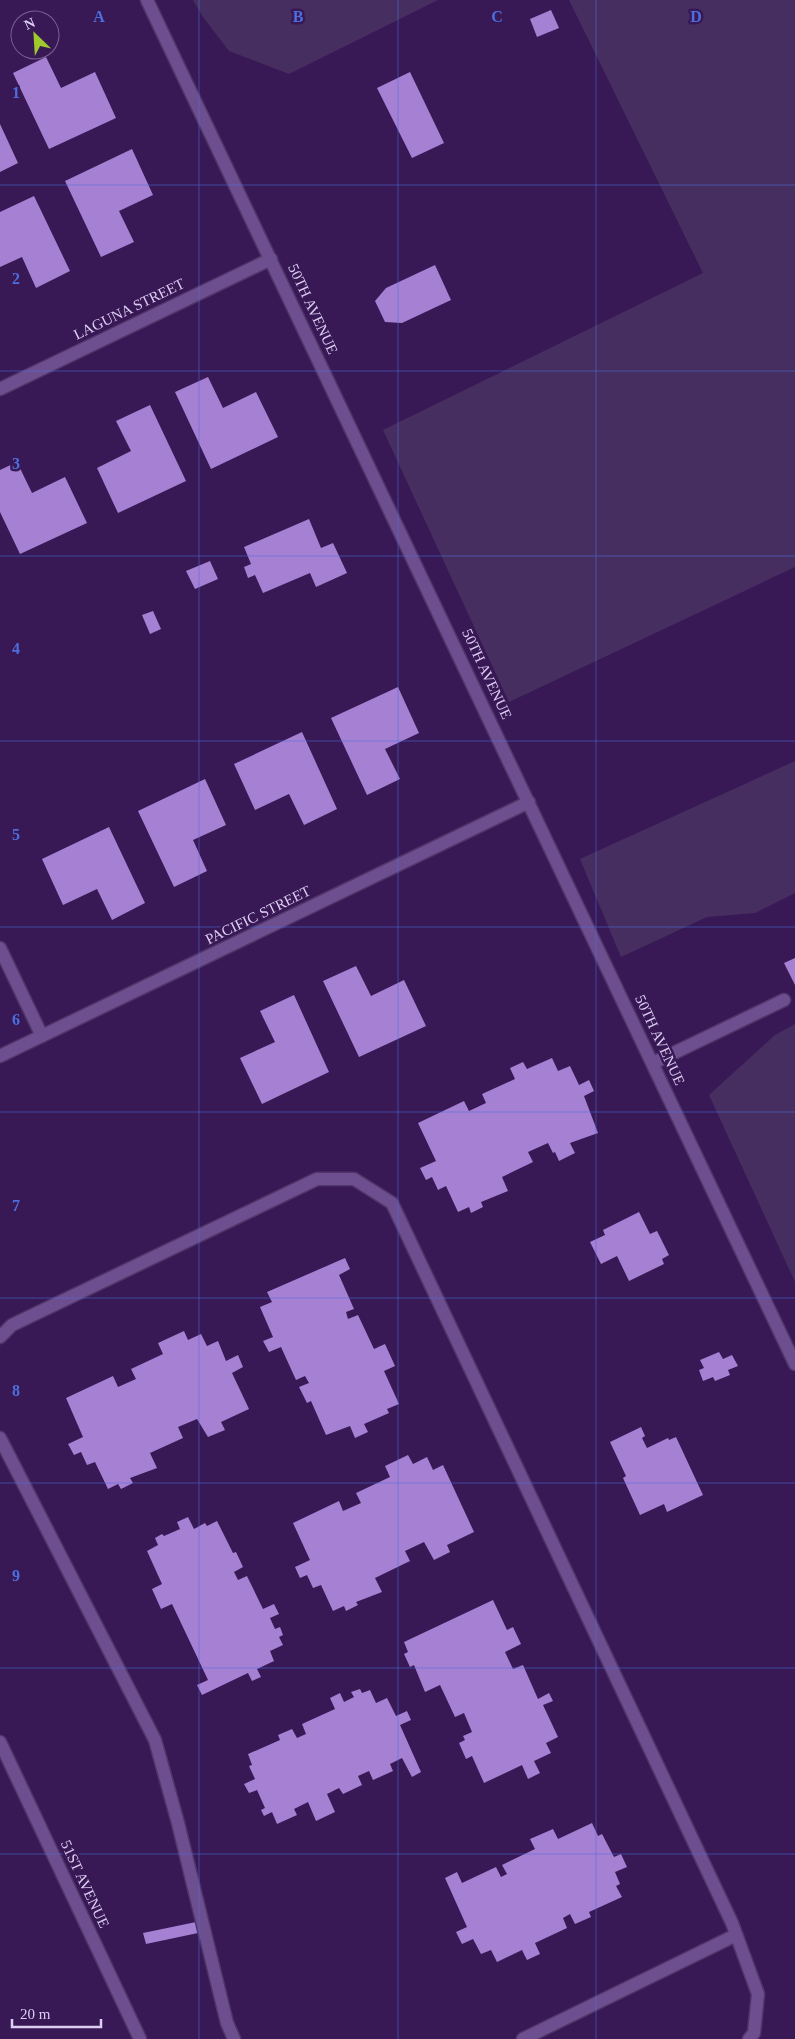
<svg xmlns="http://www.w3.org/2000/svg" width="795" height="2039" viewBox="0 0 795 2039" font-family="Georgia,serif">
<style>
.green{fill:#462f60}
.building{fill:#a681d3}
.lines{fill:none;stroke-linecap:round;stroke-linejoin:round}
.service-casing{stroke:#503569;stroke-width:15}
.minor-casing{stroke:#503569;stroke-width:15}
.service{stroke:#6d4f90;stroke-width:12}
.minor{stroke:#6d4f90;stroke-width:12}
.grid{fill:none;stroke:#4d6ede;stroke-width:1;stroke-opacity:0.55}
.labels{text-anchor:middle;stroke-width:5;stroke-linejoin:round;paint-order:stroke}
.street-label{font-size:15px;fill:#dccdf2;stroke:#381955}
.grid-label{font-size:16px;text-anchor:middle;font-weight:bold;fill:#4d6ede;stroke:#381955;stroke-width:5;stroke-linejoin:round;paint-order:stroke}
</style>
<rect width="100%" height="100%" fill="#381955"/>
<g class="green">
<polygon points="193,0 438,0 289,74 229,51 203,17"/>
<polygon points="569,0 795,0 795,567 509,702 383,430 703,273"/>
<polygon points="795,761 795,893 755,913 707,917 621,957 580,859"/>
<polygon points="795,1024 795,1282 709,1095 775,1035"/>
</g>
<g class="building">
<polygon points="551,10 559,28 537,37 530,19"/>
<polygon points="46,57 61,88 95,72 116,118 49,149 13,73"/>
<polygon points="410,72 444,143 412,158 377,88"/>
<polygon points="0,124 18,163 0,172"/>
<polygon points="132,149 153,195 119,211 134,242 101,257 65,181"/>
<polygon points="34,196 70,271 36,288 22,257 0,267 0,212"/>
<polygon points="435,265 451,300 402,323 385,322 375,301 386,288"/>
<polygon points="208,377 223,408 256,392 278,437 211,469 175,392"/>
<polygon points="150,405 186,481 118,513 97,468 131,451 116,421"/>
<polygon points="17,462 32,493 65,477 87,523 20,554 0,512 0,470"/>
<polygon points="309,519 321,548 333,543 347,573 316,587 310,573 263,593 255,575 248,578 244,567 251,564 244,547"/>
<polygon points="210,561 218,579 195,589 186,571"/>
<polygon points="153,611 161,629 150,634 142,615"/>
<polygon points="398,687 419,733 385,749 400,779 367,795 331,718"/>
<polygon points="302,732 337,809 304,825 289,794 255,810 234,764"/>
<polygon points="205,779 226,825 193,840 207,871 174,887 138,811"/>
<polygon points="109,827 145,903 112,920 97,889 63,905 42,859"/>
<polygon points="795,958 795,985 784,963"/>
<polygon points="356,966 371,996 404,980 426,1026 359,1057 323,981"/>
<polygon points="294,995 329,1072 262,1104 240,1058 275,1042 260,1011"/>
<polygon points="552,1058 558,1071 570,1066 579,1085 589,1080 594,1091 584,1096 598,1133 570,1143 575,1153 559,1161 555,1152 553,1153 548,1143 528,1152 533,1162 502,1177 508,1191 481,1202 483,1207 471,1213 469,1207 458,1212 446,1186 438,1190 432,1177 426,1180 420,1168 436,1161 418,1123 464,1101 469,1111 486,1103 482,1094 515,1079 510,1068 523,1062 527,1069"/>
<polygon points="639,1212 650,1234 657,1231 669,1255 662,1259 664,1264 629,1281 617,1256 601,1264 590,1242 605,1235 603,1230"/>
<polygon points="345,1258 350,1269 339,1275 354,1309 346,1312 348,1319 358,1315 374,1349 385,1344 395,1366 384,1371 399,1404 387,1409 389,1413 364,1424 368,1432 355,1438 350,1426 326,1435 311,1401 307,1403 299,1387 309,1383 305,1376 296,1380 281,1347 269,1352 263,1341 273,1337 260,1307 272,1302 267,1292"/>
<polygon points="184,1331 188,1340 201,1334 207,1346 218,1341 226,1361 238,1355 243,1367 232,1373 249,1409 221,1422 225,1430 208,1437 197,1419 178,1427 183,1438 150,1453 157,1468 130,1478 133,1483 121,1489 118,1484 108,1489 95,1462 87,1465 81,1452 74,1455 68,1444 83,1437 66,1398 113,1376 118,1387 136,1379 131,1369 163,1354 158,1343"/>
<polygon points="719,1352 723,1359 732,1355 738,1366 728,1370 730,1375 715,1381 713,1377 703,1381 699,1370 704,1368 700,1360"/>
<polygon points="641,1427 645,1436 642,1438 647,1448 668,1438 669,1440 676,1437 703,1495 667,1512 664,1504 640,1515 623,1478 626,1476 610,1442"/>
<polygon points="408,1455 413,1464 427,1457 433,1470 443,1465 474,1532 447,1545 450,1552 434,1560 424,1542 405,1551 410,1561 375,1578 382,1592 356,1602 358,1605 346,1611 344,1606 333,1611 321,1585 313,1588 307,1575 300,1578 295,1567 310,1560 293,1523 339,1501 343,1511 361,1503 356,1493 390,1477 385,1466"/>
<polygon points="188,1517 194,1529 205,1523 207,1526 217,1521 233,1553 236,1552 243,1567 234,1572 238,1580 247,1576 263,1609 274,1604 279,1614 270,1618 275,1629 280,1627 283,1635 279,1637 283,1645 270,1651 274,1661 257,1669 261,1677 252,1681 248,1673 202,1695 197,1685 208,1680 172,1604 161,1609 152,1589 162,1584 147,1551 158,1545 155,1538 162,1534 164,1536 180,1529 177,1522"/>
<polygon points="493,1600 507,1630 513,1627 521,1644 505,1652 513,1669 523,1665 538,1699 549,1693 553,1701 543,1705 558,1737 546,1743 551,1753 534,1761 540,1773 528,1779 522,1765 484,1783 472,1756 466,1759 459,1743 465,1740 463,1736 472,1732 464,1713 455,1717 440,1685 425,1692 414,1665 410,1667 404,1654 408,1652 404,1642"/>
<polygon points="360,1689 362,1693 370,1690 376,1703 387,1698 396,1716 407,1711 411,1720 400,1725 421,1772 412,1777 402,1758 390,1764 393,1771 373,1780 369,1771 358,1776 362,1785 343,1794 339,1788 327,1794 335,1812 316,1821 308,1802 294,1809 297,1815 277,1824 272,1812 264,1816 261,1810 265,1808 257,1790 249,1793 244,1784 255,1779 249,1766 252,1765 248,1754 280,1740 278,1735 292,1729 297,1738 306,1734 302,1724 335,1709 330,1698 340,1693 344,1702 354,1697 351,1692"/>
<polygon points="592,1823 598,1836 602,1834 614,1857 621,1854 627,1867 615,1872 620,1884 616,1886 622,1897 589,1912 591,1917 575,1924 570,1914 563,1918 567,1928 535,1943 540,1954 527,1960 522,1950 497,1962 491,1950 481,1954 473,1939 462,1944 456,1932 467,1927 445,1878 457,1872 462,1883 496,1867 501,1877 507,1874 502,1865 535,1849 530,1839 553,1829 558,1839"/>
<polygon points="196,1922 198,1933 146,1944 143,1933"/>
</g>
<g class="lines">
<defs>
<g id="service">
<polyline points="653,1063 784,1000"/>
<polyline points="0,1337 12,1325 317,1179 354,1179 392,1203 732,1923 758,1994 754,2033 749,2039"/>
<polyline points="0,1438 155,1740 178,1823 227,2023 234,2039"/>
<polyline points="523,2039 736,1935"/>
</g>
<g id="minor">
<polyline points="147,0 795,1364"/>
<polyline points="0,389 271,259"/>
<polyline points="0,948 42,1036"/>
<polyline points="0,1056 529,802"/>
<polyline points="0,1742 140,2039"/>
</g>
</defs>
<use href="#service" class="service-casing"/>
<use href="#minor" class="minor-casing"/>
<use href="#service" class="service"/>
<use href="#minor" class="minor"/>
</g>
<path class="grid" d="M199 0V2039M398 0V2039M596 0V2039M0 185H795M0 371H795M0 556H795M0 741H795M0 927H795M0 1112H795M0 1298H795M0 1483H795M0 1668H795M0 1854H795"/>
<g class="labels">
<g class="street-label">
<text transform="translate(129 309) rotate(-26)" y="5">LAGUNA STREET</text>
<text transform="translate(313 309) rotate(65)" y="5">50TH AVENUE</text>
<text transform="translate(487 674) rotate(65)" y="5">50TH AVENUE</text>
<text transform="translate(258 915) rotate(-26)" y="5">PACIFIC STREET</text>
<text transform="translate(660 1040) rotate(65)" y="5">50TH AVENUE</text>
<text transform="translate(85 1884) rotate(65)" y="5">51ST AVENUE</text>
</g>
</g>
<g class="grid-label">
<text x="99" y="22">A</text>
<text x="298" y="22">B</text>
<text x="497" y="22">C</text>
<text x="696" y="22">D</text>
<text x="16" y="98">1</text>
<text x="16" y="284">2</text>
<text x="16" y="469">3</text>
<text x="16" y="654">4</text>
<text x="16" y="840">5</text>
<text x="16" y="1025">6</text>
<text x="16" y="1211">7</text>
<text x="16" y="1396">8</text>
<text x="16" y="1581">9</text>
</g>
<g transform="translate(35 35) rotate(335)"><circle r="24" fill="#381955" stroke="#7a6194"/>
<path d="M0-4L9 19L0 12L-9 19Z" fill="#a0c92c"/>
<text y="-8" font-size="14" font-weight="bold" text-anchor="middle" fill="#dccdf2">N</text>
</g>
<path d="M12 2019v8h89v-8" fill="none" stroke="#dccdf2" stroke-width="2.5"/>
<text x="20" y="2019" font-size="15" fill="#dccdf2" stroke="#381955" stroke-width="4" paint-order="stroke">20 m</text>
</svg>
